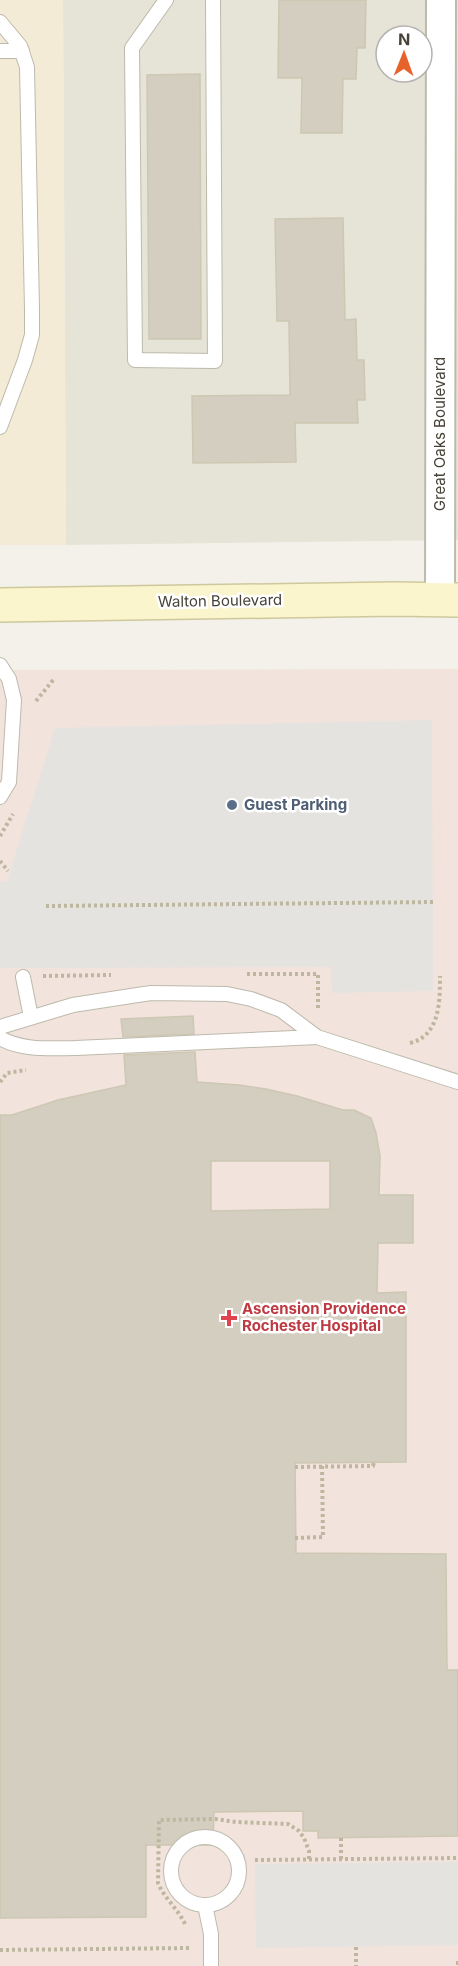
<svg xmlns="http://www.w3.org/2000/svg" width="458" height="1966" viewBox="0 0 458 1966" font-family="Inter,sans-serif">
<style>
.residential{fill:#e6e4d7;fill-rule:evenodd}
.commercial{fill:#f3ebd6}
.medical{fill:#f2e3dd}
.parking{fill:#e5e3e0}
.building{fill:#d3cebf;stroke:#cdc7b3;stroke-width:1.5;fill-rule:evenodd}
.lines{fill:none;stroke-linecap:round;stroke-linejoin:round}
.lane-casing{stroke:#bdbaac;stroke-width:16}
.street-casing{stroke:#bdbaac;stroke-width:32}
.secondary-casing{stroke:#cec89c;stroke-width:36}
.path{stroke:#beb79f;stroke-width:4;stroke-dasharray:3 3;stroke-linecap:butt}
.lane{stroke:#fff;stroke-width:14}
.street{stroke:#fff;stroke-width:28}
.secondary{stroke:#faf5cc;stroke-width:33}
.service-dot{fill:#5c6f8a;stroke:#fff;stroke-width:2}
.health-dot{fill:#e0444e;stroke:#fff;stroke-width:2}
.labels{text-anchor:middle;stroke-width:5;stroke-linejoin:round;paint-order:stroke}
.street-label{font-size:15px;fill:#464238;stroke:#fff}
.service-label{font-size:15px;font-weight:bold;fill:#4e5e75;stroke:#fff;text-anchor:start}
.health-label{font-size:15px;font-weight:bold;fill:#be3a42;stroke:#fff;text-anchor:start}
</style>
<rect width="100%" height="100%" fill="#f3f1e9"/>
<path class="residential" d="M63 0H458V540L66 545ZM386 36H422V72H386Z"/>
<polygon class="commercial" points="0,0 63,0 66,545 0,545"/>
<polygon class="medical" points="458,669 458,1966 0,1966 0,670"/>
<g class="parking">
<polygon points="432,720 433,991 332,993 331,967 0,968 0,882 7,881 55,728"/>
<polygon points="458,1862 458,1945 256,1948 255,1864"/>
</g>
<g class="building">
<polygon points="279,0 366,0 365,48 357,48 356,79 343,79 342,133 301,133 302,78 278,78"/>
<polygon points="200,74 201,339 149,339 147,75"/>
<polygon points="343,218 345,320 356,319 357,360 364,360 365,400 357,400 358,423 295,423 296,462 193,463 192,396 290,395 289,321 277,321 275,219"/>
<polygon points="193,1016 194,1034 123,1037 121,1019"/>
<path d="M195 1052 197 1082 239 1085 266 1089 297 1096 343 1110H354L371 1118 376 1133 380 1156 379 1195H413V1243H378L377 1293 406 1292V1462L295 1463 296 1553 446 1554 447 1670H458V1836L318 1838V1831H303V1811L214 1812 213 1845H146V1917L0 1918V1115H12L58 1100 126 1085 124 1055ZM211 1161H330V1209L211 1211Z"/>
</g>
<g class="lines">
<defs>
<g id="lane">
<polyline points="166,0 132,48 135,360 215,361 213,0"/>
<polyline points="0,22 20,46 27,67 32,310 32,335 25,360 0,427"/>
<polyline points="0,51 22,51"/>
<polyline points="0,665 9,679 14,700 9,782 0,797"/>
<polyline points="23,977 31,1017"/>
<polyline points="0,1027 73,1005 131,996 151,993 227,994 251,999 281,1010 317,1037 458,1082"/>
<path d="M0 1038C22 1051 51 1048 76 1048L317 1037"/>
<circle cx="205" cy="1871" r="34"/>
<polyline points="205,1905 211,1934 211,1966"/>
</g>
<polyline id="street" points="440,599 441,0"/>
<polyline id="secondary" points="0,605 394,599 458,600"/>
</defs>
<use href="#lane" class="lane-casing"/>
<use href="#street" class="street-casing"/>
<use href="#secondary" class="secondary-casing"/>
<g class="path">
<polyline points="36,701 54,679"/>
<polyline points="0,836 13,814"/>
<polyline points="0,861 8,871"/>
<polyline points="46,906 435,902"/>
<polyline points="247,974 318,974 318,1010"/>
<polyline points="43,976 111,975"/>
<path d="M410 1043C440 1036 440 1001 440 976"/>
<polyline points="0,1082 7,1073 26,1070"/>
<polyline points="295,1467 373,1466 374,1462"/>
<polyline points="295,1538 323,1537 322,1466"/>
<polyline points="341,1859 341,1837"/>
<polyline points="255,1860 458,1858"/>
<path d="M185 1924C178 1909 164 1898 158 1883L159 1820 215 1819 236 1822 288 1824 299 1831 304 1838 309 1851V1859"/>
<polyline points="356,1947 356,1966"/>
<polyline points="0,1950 190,1948"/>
<polyline points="456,1963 458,1963"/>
</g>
<use href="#lane" class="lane"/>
<use href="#street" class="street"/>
<use href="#secondary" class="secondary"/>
</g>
<circle class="service-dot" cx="232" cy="805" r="6"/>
<path class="health-dot" d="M226 1309h6v6h6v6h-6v6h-6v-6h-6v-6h6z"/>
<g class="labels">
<g class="street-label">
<text transform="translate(440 434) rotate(-90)" y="5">Great Oaks Boulevard</text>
<text transform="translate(220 601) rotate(-1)" y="5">Walton Boulevard</text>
</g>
<g class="service-label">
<text x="244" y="810">Guest Parking</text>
</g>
<g class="health-label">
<text x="242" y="1314">Ascension Providence<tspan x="242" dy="17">Rochester Hospital</tspan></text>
</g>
</g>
<g transform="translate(404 54) rotate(1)"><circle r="28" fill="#ffffff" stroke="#b5b3af" stroke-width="1.5"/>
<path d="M0-4.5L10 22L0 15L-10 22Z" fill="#e6632c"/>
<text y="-9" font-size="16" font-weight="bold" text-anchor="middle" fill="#464238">N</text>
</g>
</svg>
